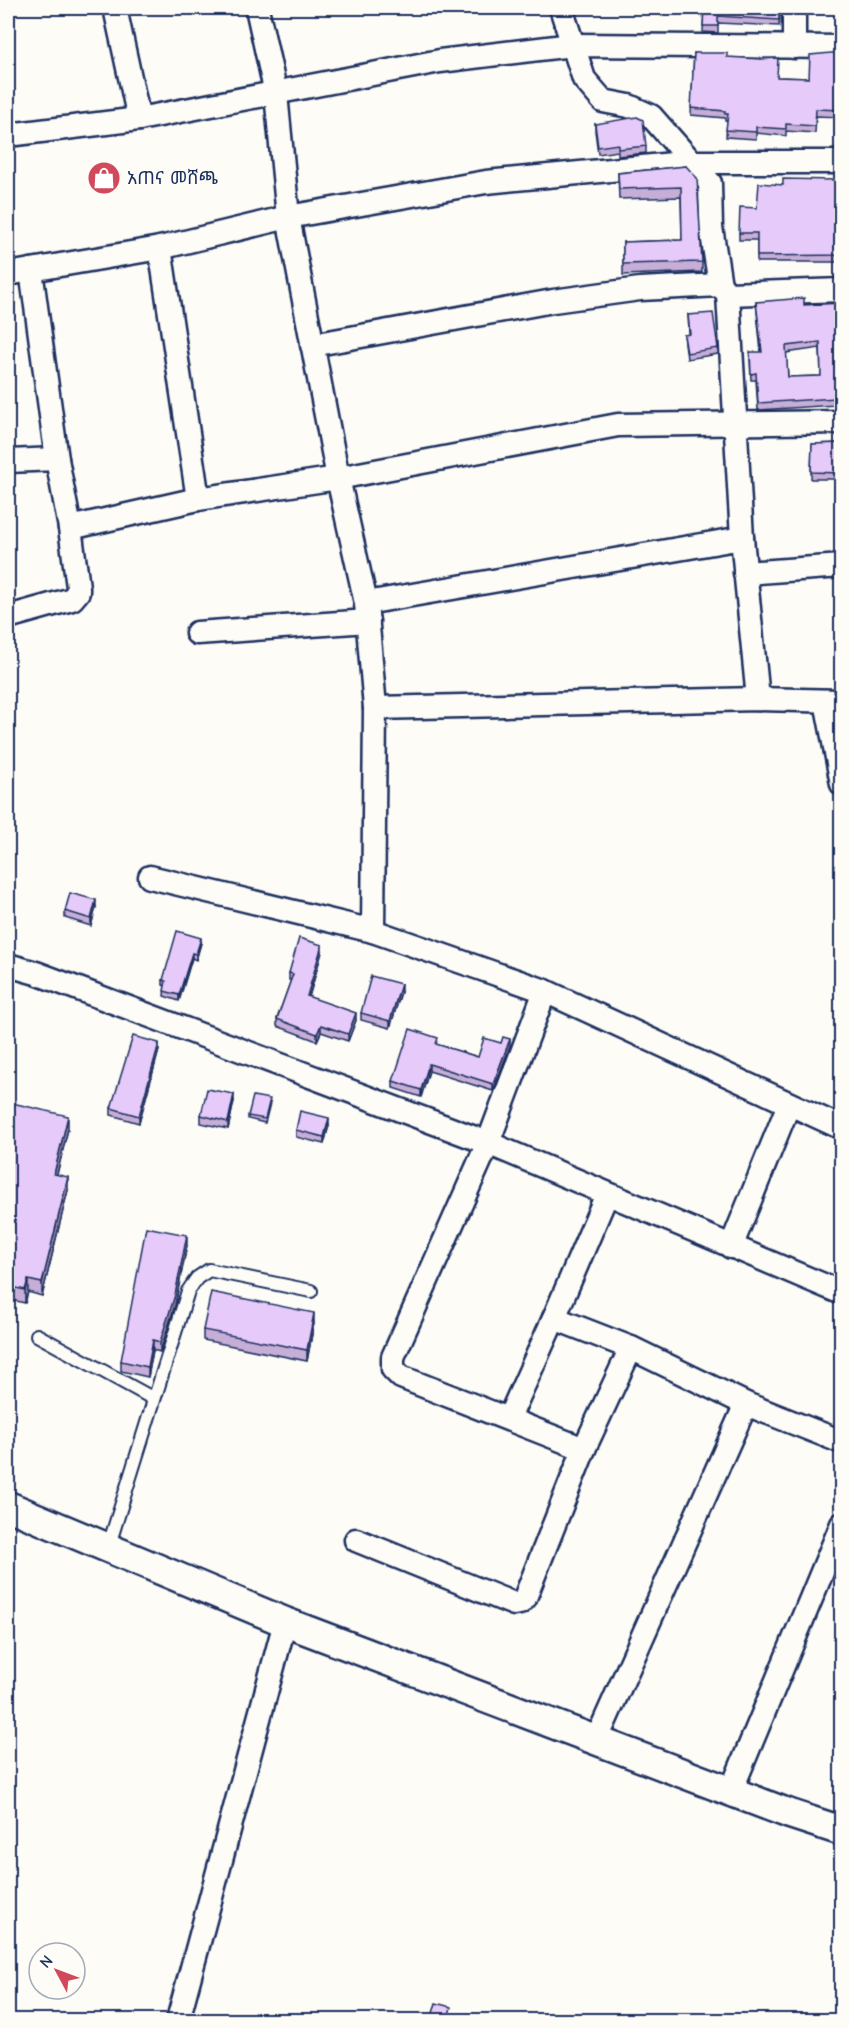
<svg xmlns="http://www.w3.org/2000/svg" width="849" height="2028" viewBox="0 0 849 2028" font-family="'Comic Neue','Noto Sans Ethiopic',sans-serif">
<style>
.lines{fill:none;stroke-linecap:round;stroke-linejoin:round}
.service-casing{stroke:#1b2f5e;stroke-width:16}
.minor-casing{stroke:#1b2f5e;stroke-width:27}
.tertiary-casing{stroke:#1b2f5e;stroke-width:33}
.service{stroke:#fdfcf7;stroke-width:12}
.minor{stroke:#fdfcf7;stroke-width:22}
.tertiary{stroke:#fdfcf7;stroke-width:28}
.wall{fill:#c6aed7;stroke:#1b2f5e;stroke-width:1.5;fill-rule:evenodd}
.shaded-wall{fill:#a18daf;stroke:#1b2f5e;stroke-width:1.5}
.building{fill:#e6cafa;stroke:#1b2f5e;stroke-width:1.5;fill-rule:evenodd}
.labels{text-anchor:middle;stroke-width:6;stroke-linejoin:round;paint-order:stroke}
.poi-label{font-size:18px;fill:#1b2f5e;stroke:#fdfcf7;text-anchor:start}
</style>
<rect width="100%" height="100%" fill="#fdfcf7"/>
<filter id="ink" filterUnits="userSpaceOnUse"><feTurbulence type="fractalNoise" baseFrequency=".0167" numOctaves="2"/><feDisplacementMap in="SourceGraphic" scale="12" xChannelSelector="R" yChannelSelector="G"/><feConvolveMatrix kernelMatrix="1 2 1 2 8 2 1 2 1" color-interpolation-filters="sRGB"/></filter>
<g filter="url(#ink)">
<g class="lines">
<defs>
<g id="service">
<polyline points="37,1335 154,1399"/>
<polyline points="108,1548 188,1291 197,1278 209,1270 311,1291"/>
</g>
<g id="minor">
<polyline points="115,8 139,119"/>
<polyline points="257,8 276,94 288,217 338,478 366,603 375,708 758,699 842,701"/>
<polyline points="561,8 584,79 603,101 629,106 651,116 710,183 711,227 720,285"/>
<polyline points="794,8 794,47"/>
<polyline points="8,135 139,119 440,61 572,45 842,47"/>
<polyline points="160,248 198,499"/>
<polyline points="31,270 160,248 288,217 486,182 694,162 842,162"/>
<polyline points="8,274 31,270 57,459 70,528 78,587 78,592 72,599 8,617"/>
<polyline points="728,294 842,290"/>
<polyline points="312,345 553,301 640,289 720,285 728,294 742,538 758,699"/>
<polyline points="8,461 57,459"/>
<polyline points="70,528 198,499 338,478 618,425 842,422"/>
<polyline points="745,573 842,566"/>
<polyline points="366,603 742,538"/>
<polyline points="197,633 368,621"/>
<polyline points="826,701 842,784"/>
<polyline points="150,877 373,931 545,991 842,1128"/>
<polyline points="373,931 375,708"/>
<polyline points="8,965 36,973 488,1143 842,1293"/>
<polyline points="545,991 488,1143 393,1357 393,1369 401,1377 584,1449"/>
<polyline points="607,1194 554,1318 631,1348"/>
<polyline points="731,1247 789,1104"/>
<polyline points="509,1418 554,1318"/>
<polyline points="356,1540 514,1604 520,1603 525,1598 584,1449 631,1348 746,1404 842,1442"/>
<polyline points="596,1741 746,1404"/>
<polyline points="731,1791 842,1524"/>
<polyline points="178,2020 285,1622"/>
</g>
<polyline id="tertiary" points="8,1506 285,1622 790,1814 842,1831"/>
</defs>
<use href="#service" class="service-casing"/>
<use href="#minor" class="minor-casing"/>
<use href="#tertiary" class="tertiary-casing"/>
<use href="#service" class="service"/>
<use href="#minor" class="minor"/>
<use href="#tertiary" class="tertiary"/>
</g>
<g class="wall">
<polygon points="704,8 780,8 779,26 718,23 718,33 703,32"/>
<polygon points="842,52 842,117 816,116 815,133 786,131 786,136 756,133 756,139 726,137 727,121 725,121 725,118 691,115 694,53 727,57 777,77 809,78"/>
<polygon points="595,124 646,146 646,153 618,156 618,151 598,154 595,131"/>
<polygon points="686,166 702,262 702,272 623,275 623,242 682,240 681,197 619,199 618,173"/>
<polygon points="842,167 842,262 757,262 757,240 739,240 739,233 757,208 783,185 836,180"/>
<path d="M756 302 804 305 842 303V409H836V405L758 410 756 380H751L750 359 761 352ZM820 348 821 376 788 377 786 353Z"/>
<polygon points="688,315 718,348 718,354 687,359 684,335 689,334"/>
<polygon points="842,443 842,488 839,488 839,479 811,479 812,444"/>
<polygon points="96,907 91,926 65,918 65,911"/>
<polygon points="201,943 196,960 192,958 179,1001 164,996 165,986 163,985 163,980"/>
<polygon points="322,952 309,997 356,1020 348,1041 321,1032 317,1041 277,1026 277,1019 291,980 289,980 289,973"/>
<polygon points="401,992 390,1028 361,1020 361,1013"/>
<polygon points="438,1045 478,1057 510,1046 493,1091 429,1071 421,1097 393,1088 393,1081"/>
<polygon points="159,1050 139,1123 111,1115 111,1108"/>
<polygon points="234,1101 228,1129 201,1123 201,1115"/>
<polygon points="270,1103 265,1123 248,1119 248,1116"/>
<polygon points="8,1104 68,1129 57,1174 68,1190 42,1296 28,1292 25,1303 8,1299"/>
<polygon points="329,1125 324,1144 296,1137 296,1130"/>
<polygon points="187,1245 175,1305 160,1352 153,1350 148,1377 121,1371 121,1361"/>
<polygon points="314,1323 307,1361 203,1340 203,1330"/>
<polygon points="8,1903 12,1927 12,1934 8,1934"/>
</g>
<g class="shaded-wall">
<polygon points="96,900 96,907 91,926 91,919"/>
<polygon points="201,938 201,943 196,960 196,954"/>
<polygon points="322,945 322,952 307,1003 307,996"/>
<polygon points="192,953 192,958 179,1001 179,995"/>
<polygon points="401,984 401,992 390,1028 390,1021"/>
<polygon points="356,1013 356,1020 348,1041 348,1034"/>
<polygon points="321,1025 321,1032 317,1041 317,1034"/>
<polygon points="510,1039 510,1046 493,1091 493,1084"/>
<polygon points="159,1043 159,1050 139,1123 139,1116"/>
<polygon points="429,1064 429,1071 421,1097 421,1090"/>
<polygon points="234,1094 234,1101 228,1129 228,1122"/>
<polygon points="68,1116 68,1129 54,1186 54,1174"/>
<polygon points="329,1118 329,1125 324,1144 324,1137"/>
<polygon points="68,1177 68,1190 42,1296 42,1283"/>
<polygon points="187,1235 187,1245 175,1305 160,1352 160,1342"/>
<polygon points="28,1280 28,1292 25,1303 25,1290"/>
<polygon points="314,1313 314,1323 307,1361 307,1350"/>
<polygon points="153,1340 153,1350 148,1377 148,1367"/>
</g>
<g class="building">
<polygon points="704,8 779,8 779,20 718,16 718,26 703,26"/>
<polygon points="842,52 842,110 816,109 815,126 786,124 786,129 756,127 756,132 726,130 728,114 725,114 725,111 691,108 694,53 727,53 727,57 761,59 778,58 777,77 809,78 810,55"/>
<polygon points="637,117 643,120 646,146 618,149 618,144 598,147 595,124"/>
<polygon points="686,166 697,178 702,262 623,264 623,242 682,240 681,187 619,189 618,173"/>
<polygon points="842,167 842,255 757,256 757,233 739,233 740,207 757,208 759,183 783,185 783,179 836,180 836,169"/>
<path d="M804 298V305L842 303V402H836V398L758 403 756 373 751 374 750 352H762L756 302ZM820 342 821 376 788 377 786 346Z"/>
<polygon points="713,313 718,348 687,353 684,335 690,334 688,315"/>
<polygon points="842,443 842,481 839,482 839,473 811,472 812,444"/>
<polygon points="70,893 96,900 91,919 65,911"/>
<polygon points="177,931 201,938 196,954 192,953 179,995 164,991 166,981 163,980"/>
<polygon points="299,938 322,945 307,996 356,1013 348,1034 321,1025 317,1034 277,1019 293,974 289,973"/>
<polygon points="371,976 401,984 390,1021 361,1013"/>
<polygon points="410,1029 438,1038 436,1044 478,1057 484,1038 501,1043 503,1037 510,1039 493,1084 429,1064 421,1090 393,1081"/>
<polygon points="133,1036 159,1043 139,1116 111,1108"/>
<polygon points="207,1089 234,1094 228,1122 201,1115"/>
<polygon points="253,1096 270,1099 265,1119 248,1116"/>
<polygon points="8,1102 68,1116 54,1174 68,1177 42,1283 28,1280 25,1290 8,1286"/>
<polygon points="300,1111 329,1118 324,1137 296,1130"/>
<polygon points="146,1227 187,1235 175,1295 160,1342 153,1340 148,1367 121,1361"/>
<polygon points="211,1292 314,1313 307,1350 203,1330"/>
<polygon points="8,1903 12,1927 8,1927"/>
<polygon points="436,2003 451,2007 448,2020 431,2020"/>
</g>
</g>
<defs>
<symbol id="shop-disc" viewBox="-11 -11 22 22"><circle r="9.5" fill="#d1495b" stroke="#fdfcf7"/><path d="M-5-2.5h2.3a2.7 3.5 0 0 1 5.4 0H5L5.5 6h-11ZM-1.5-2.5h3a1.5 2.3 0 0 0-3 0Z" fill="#fff"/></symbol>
</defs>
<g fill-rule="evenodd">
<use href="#shop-disc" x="85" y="159" width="38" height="38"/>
</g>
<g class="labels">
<g class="poi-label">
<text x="127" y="184">አጠና መሸጫ</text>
</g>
</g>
<rect width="849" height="2028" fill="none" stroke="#fdfcf7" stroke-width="30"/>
<rect x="15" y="15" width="819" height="1998" fill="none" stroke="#1b2f5e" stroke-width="2" filter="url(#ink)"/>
<g transform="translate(57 1971) rotate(311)"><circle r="28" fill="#fdfcf7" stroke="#a3aaba" stroke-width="1.5"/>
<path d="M0-4.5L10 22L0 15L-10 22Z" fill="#d1495b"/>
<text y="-9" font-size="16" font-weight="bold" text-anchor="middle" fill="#1b2f5e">N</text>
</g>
</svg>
